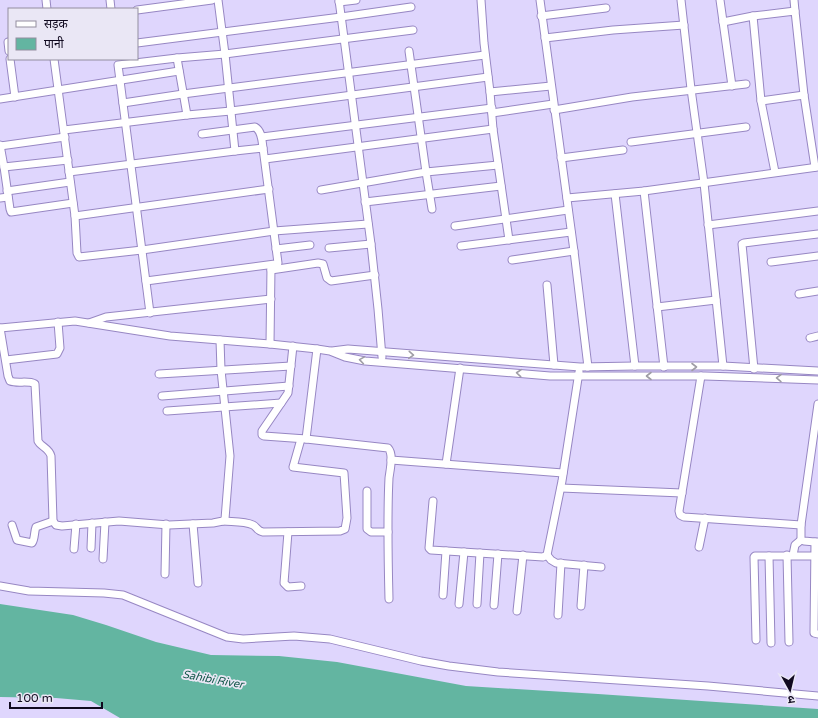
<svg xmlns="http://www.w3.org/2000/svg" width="818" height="718" viewBox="0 0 818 718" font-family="'Varela Round','Noto Sans Devanagari',sans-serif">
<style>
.water{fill:#63b5a1}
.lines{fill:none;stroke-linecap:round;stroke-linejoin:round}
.minor-casing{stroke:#9787c3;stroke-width:9}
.minor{stroke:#fff;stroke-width:7}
.oneway{stroke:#9f9da5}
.labels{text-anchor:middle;stroke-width:3.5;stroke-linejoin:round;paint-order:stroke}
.water-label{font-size:11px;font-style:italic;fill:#13584a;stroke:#eae7f5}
</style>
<rect width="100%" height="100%" fill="#dfd6fd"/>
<polygon class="water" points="0,604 73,615 106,625 156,642 211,655 279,656 337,662 466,686 598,694 818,709 818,718 120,718 91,701 56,698 0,697"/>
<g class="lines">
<defs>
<g id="minor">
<polyline points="46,0 47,9"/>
<polyline points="110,0 111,9"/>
<polyline points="218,0 225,54 235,151"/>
<polyline points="339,0 371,244 378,309 382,357"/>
<polyline points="481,0 484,43 490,92 493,129 509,240"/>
<polyline points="540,0 574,251 588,367"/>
<polyline points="681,0 691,89 704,183 723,366"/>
<polyline points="720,0 732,86"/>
<polyline points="794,0 795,11"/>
<polyline points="339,2 356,0"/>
<polyline points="137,10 212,0"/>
<polyline points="541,16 606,8"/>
<polyline points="753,16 761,101 775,172"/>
<polyline points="723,22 753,16 795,11 804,95 815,167"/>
<polyline points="545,38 613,30 684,25"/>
<polyline points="8,42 9,51"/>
<polyline points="137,43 341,17 411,7"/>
<polyline points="177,58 187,115"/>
<polyline points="10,59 15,97"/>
<polyline points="54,59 75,216 77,253 79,257 142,250 274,231 368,224"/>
<polyline points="490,92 551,86"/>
<polyline points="0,99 179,71"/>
<polyline points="761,101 804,95"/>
<polyline points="123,103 183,94 485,55"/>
<polyline points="554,110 632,97 746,84"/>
<polyline points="492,113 553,104"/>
<polyline points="64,130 187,115 231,111 488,77"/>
<path d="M202 134 255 127C262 131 262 141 263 148"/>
<polyline points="262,137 492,108"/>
<polyline points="631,142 746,127"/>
<polyline points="0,145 4,167"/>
<polyline points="0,146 65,137"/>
<polyline points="561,158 623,150"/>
<polyline points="265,159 493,129"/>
<polyline points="68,160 4,167 10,209 11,212 73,203"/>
<polyline points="69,172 235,151 263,148 278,263 275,264 146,281"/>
<polyline points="321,190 426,172 409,51"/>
<polyline points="7,191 70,182"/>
<polyline points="644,191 664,367"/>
<polyline points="615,194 635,366"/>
<polyline points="0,198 8,197"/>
<polyline points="567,198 644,191 818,167"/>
<polyline points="365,202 501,186"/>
<polyline points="432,209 426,172 498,165"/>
<polyline points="75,216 269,189"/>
<polyline points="708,225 818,211"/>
<polyline points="455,226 568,210"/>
<polyline points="461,246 571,232"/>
<polyline points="329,248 371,244"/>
<polyline points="276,249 310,245"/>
<polyline points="512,260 574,251"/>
<polyline points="771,262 818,256"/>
<polyline points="271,270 318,263 323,264 327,278 331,281 375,275"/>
<polyline points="547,285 554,365"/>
<polyline points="799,294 818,291"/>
<polyline points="657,307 716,300"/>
<polyline points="150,313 118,65 177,58 225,54 413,30"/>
<polyline points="89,323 106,317 271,299"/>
<polyline points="0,328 75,321 170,336 270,344 317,349 330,351 345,357 365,361 550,376 705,376 818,380"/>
<path d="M0 328 8 376 10 381C18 384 28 380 35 384L38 441C41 447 49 448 51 456L53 521 56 525 62 526 119 521 169 525 213 523 223 521 225 519 230 456 221 370 220 340"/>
<polyline points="810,338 818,336"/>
<polyline points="270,344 271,267"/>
<polyline points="293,346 288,393 262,431 262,435 264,436 306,439 317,349"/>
<polyline points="332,351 348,349 580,367 635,366 723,366 818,371"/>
<polyline points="6,360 57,354 60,348 58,322"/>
<polyline points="754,369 742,244 744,243 818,234"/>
<polyline points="159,374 291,366"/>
<polyline points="701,376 679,511 680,515 684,517 801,525"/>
<polyline points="162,396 289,386"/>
<polyline points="167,411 281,403"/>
<path d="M306 439 388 448C394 454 390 470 389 478 387 518 388 559 389 599"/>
<polyline points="391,460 563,473"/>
<polyline points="446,464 460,368"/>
<polyline points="561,488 682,493"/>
<polyline points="367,491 367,529 371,532 388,532"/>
<polyline points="433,501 429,548 431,550 543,557 547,555 562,481 579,372"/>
<path d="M223 521C232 522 244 521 253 525 257 527 257 531 263 532L340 531 345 529 347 518 344 473 293 467 301 439"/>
<polyline points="193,524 198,583"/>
<path d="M12 525 17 540 32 543C35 539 34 532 36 527L53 521"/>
<polyline points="288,532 284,583 288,587 301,586"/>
<polyline points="815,542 804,541 801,540 801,525 818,404"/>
<polyline points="818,542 815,542 814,633 818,634"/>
<polyline points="699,547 705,518"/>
<polyline points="91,548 92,523"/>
<polyline points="74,549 76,524"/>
<polyline points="547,555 551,560 556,563 601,567"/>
<polyline points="787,555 789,642"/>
<polyline points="793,555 795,545 801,540"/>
<polyline points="769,556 771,643"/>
<polyline points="103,559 105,522"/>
<polyline points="165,574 166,524"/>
<polyline points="0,586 29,591 104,593 123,595 227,637 243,639 294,636 330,639 421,661 449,666 498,672 708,686 818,696"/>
<polyline points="443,595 446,551"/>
<polyline points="459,604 464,552"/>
<polyline points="477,604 480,553"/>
<polyline points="494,605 498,554"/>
<polyline points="581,606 584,565"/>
<polyline points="517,611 523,555"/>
<polyline points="558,615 561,563"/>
<polyline points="756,640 754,557 755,556 815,556"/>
</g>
</defs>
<use href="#minor" class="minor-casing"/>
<use href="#minor" class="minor"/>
</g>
<defs><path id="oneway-chevron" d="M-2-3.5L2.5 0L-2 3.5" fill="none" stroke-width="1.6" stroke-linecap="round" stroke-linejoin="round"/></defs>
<g class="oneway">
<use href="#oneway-chevron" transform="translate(411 355) rotate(4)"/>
<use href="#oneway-chevron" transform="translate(362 360) rotate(-171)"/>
<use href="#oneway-chevron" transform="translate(694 367)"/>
<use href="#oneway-chevron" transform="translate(519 373) rotate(-175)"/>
<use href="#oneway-chevron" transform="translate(649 376) rotate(-180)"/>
<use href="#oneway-chevron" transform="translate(779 378) rotate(-179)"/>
</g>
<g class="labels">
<g class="water-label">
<text transform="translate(213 679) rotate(10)" y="4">Sahibi River</text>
</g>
</g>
<rect x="8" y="8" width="130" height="52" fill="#eae7f5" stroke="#938e9f"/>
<rect x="16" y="21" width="20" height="6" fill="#ffffff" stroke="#938e9f"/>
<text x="44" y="28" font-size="12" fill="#10091f">सड़क</text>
<rect x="16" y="38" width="20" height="12" fill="#63b5a1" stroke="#938e9f"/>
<text x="44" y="48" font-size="12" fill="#10091f">पानी</text>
<g transform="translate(790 690) rotate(172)" stroke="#eae7f5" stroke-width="3" paint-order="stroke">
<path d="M0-3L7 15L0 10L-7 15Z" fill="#10091f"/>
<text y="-6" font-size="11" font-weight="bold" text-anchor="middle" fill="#10091f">उ</text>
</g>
<path d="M10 702v6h92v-6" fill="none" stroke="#10091f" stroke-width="2"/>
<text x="16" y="702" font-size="12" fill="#10091f" stroke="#eae7f5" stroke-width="3" paint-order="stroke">100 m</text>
</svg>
